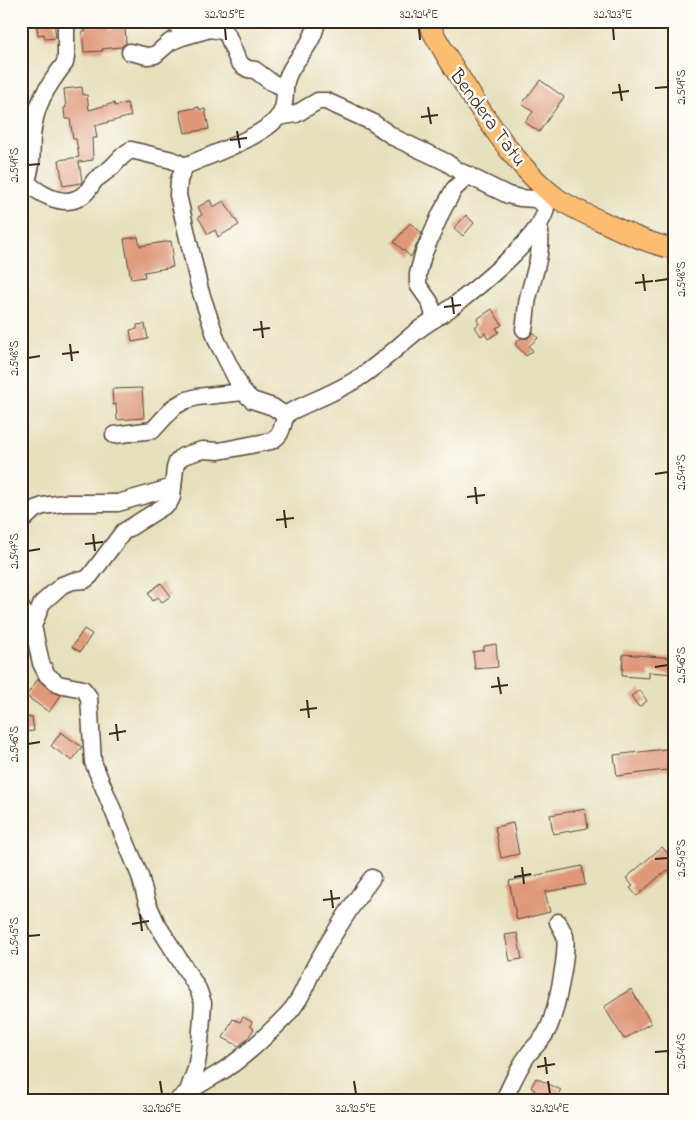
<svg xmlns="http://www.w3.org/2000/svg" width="695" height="1121" viewBox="0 0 695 1121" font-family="'Indie Flower',sans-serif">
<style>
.building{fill:#df997a}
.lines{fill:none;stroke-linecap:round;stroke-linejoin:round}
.minor-casing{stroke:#554536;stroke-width:19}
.major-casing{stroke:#554536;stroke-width:22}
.minor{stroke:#fff;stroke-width:16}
.major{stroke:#fcbd6f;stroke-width:20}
.ticks{fill:none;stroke:#3b2a1e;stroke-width:2}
.labels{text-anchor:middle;stroke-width:5;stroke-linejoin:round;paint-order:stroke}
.street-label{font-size:20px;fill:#3b2a1e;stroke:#fdfcf7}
.neatline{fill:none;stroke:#3b2a1e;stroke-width:2}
.ticks-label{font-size:12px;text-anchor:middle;fill:#3b2a1e}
</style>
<rect width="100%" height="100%" fill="#fdfcf7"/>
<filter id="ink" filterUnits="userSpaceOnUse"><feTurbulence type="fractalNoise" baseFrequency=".02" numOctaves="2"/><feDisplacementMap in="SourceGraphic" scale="10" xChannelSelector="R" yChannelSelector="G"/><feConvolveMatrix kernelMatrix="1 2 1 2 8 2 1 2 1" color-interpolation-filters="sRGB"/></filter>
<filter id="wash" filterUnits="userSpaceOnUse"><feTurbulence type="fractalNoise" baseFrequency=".0096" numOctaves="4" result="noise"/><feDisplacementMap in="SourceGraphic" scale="20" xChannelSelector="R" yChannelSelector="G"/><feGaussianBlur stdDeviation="1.12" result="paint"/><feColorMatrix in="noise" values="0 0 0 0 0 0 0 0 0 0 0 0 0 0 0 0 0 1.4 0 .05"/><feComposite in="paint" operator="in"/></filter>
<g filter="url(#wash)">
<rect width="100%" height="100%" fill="#e7e0bd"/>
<g id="blocks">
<g class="building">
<polygon points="36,21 54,21 56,38 45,39 44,34 38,35"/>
<polygon points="109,25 109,29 125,27 126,43 121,47 102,49 103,51 84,52 82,31 86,31 86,26"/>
<polygon points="540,80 564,97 539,132 525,122 533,112 522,104"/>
<polygon points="82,87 83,95 87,95 89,110 114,103 115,106 127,103 131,116 95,126 97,138 92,138 93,160 79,162 82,181 81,183 63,186 59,160 79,157 76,139 73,139 70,119 65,119 64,108 66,108 64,89"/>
<polygon points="199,107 200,110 205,109 209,129 185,133 180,111"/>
<polygon points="210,200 213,207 224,201 239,225 218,237 215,230 208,234 198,217 202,215 198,207"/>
<polygon points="466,215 474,223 463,236 454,228"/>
<polygon points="410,223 422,233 411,257 394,242"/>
<polygon points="138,237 140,246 171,241 173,255 171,256 173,267 144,272 145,277 131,279 124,239"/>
<polygon points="492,309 502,325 496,328 499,332 488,339 485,333 481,336 475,327 479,324 477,319"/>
<polygon points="145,324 148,339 132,342 130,330 137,329 137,325"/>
<polygon points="533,332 538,338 529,346 533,351 526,356 515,344 521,338 528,338"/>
<polygon points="142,388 144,418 117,420 116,404 113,405 112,389"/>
<polygon points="161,583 171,596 162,602 158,597 153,601 148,593"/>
<polygon points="84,629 92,634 80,652 72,647"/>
<polygon points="496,644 498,667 475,669 473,652 484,650 484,646"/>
<polygon points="623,654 674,658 674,674 649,672 649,678 622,676"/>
<polygon points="38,679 52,692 61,695 49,712 26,696"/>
<polygon points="640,690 647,701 639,707 631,696"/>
<polygon points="32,717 34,731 24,732 23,718"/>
<polygon points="61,732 82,747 72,761 51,746"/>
<polygon points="674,748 674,769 617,776 614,755"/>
<polygon points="585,809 588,828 553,834 550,815"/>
<polygon points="513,823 519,854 501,858 495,827"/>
<polygon points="662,847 674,860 674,866 663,875 662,874 637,896 630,888 633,886 626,878"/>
<polygon points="582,866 585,885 545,892 550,912 517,920 509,881"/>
<polygon points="517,933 522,959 510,961 505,935"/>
<polygon points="631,989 651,1023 624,1039 604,1007"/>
<polygon points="243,1017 252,1022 250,1026 254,1029 248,1038 239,1046 223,1038 233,1019 240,1022"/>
<polygon points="536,1078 561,1090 559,1092 566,1100 530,1100 535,1090 531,1088"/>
</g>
</g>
</g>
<g filter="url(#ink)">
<use href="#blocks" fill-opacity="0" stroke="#554536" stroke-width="1"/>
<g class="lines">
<defs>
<g id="minor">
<polyline points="173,21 187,35"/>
<polyline points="130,52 147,56 155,55 170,42 182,37 210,29 222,31 227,34 238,61 243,66 248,69 255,70 271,82 285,88"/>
<path d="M21 177C35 191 63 211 83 195 89 191 91 185 95 180 101 175 108 171 113 166 119 160 123 154 131 150L172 160 185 166"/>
<path d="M26 182C33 167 31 152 32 136 35 105 46 88 65 63L66 57V21"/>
<polyline points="435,319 430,302 418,285 418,274 423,255 441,213 454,189 469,175"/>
<path d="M524 329C526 319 526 308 528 298 534 273 544 250 539 225"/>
<path d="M286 416 273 407 252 400 243 392 217 341 200 290 178 195 179 180 185 166C210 155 269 135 281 113 287 103 283 89 287 78 295 56 312 49 317 21"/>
<polyline points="114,435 153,430 174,407 184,401 197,397 243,392"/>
<polyline points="21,522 35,509 43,506 64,503 118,503 173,487"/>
<polyline points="21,608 33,626"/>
<path d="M188 1091 196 1069 200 1044 203 1003 198 989 157 924 147 902 140 876 93 762 89 697 83 689 58 684 47 675 41 663 33 626 42 603 62 585 73 581 85 580 90 576 123 532 169 503 172 497 175 468 177 462 183 456 202 450 219 451 271 441C286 433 280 423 288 413 311 401 335 393 357 379 379 365 397 347 417 331 427 323 438 317 448 310 472 292 546 234 546 206L535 199 520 198 508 195 459 171 446 162 395 138 372 122 326 101H318L296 114 278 117"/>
<path d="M178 1100C190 1089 203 1083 216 1075 242 1060 265 1037 286 1016 303 998 305 984 316 964 333 935 351 905 372 878"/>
<path d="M504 1100C512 1083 519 1066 530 1052 536 1045 543 1039 547 1031 556 1014 568 955 565 936 564 932 560 927 558 922"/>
</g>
<path id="major" d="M427 21C441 49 458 74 474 100 498 136 523 173 558 199 571 207 585 214 599 220 624 232 647 243 674 249"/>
</defs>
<use href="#minor" class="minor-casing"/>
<use href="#major" class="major-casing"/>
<use href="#minor" class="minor"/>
<use href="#major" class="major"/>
</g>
</g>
<path class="ticks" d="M225 28 226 40M419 28 420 40M613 28 614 40M619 84 622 101M655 88 668 87M612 93 629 91M428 107 431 124M421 117 438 115M237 131 240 148M230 140 247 138M28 165 40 164M643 274 645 291M655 281 668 279M635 283 653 281M452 297 454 314M444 307 461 305M261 321 263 338M253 330 270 328M70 344 72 361M62 354 79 352M28 358 40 356M655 474 668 472M475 487 477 504M467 497 485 495M284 510 286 528M276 520 294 518M93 534 95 551M85 544 103 542M28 551 40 549M655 667 668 665M498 677 501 694M491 687 508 685M307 700 309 718M300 710 317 708M116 724 118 741M109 734 126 731M28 744 40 742M655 859 668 858M522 867 524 884M514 877 531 874M331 890 333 908M323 900 340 898M140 914 142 931M132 924 149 921M28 936 40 935M655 1052 668 1051M545 1057 547 1074M537 1067 555 1064M160 1081 162 1094M354 1081 356 1094M548 1081 550 1094"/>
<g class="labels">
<g class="street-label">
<text transform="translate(489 117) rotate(54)" y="7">Bendera Tatu</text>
</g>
</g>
<rect width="695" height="1121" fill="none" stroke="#fdfcf7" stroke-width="55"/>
<rect x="28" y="28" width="640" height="1066" class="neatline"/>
<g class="ticks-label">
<text x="225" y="18">32.925°E</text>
<text x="419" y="18">32.924°E</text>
<text x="613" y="18">32.923°E</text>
<text transform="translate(681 87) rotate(-90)" y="4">2.549°S</text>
<text transform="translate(14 165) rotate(-90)" y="4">2.549°S</text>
<text transform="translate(681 279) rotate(-90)" y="4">2.548°S</text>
<text transform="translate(14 358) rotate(-90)" y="4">2.548°S</text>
<text transform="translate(681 472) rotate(-90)" y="4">2.547°S</text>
<text transform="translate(14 551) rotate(-90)" y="4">2.547°S</text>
<text transform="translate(681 665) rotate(-90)" y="4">2.546°S</text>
<text transform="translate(14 744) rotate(-90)" y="4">2.546°S</text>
<text transform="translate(681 858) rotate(-90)" y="4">2.545°S</text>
<text transform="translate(14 936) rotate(-90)" y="4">2.545°S</text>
<text transform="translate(681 1051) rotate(-90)" y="4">2.544°S</text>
<text x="162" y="1112">32.926°E</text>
<text x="356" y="1112">32.925°E</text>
<text x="550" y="1112">32.924°E</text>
</g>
</svg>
